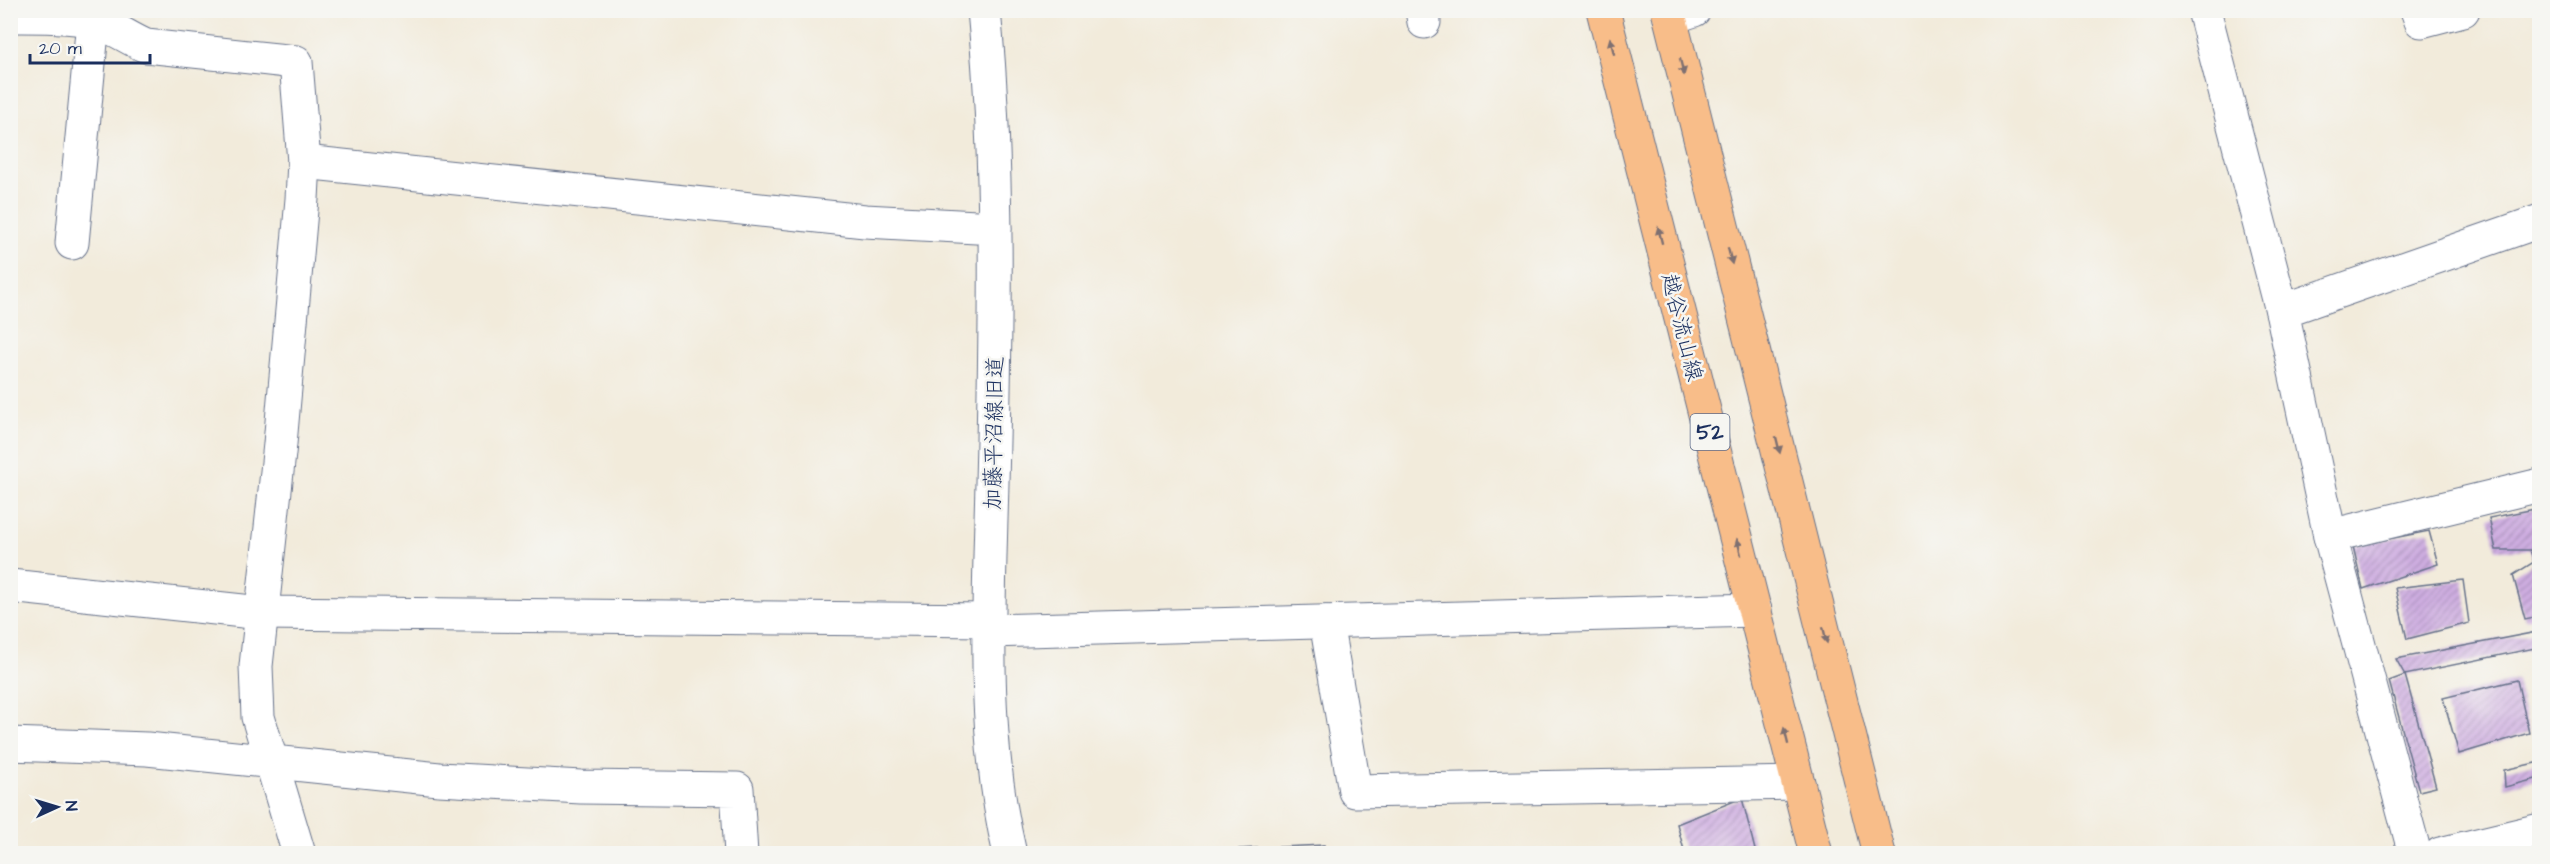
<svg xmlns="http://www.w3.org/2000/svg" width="2550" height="864" viewBox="0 0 2550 864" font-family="'Architects Daughter','Klee One',sans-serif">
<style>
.building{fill:url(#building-hatch)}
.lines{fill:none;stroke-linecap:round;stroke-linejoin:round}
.minor-casing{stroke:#66718a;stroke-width:35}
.major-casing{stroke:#66718a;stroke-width:35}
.minor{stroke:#fff;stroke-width:33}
.major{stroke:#f8bd89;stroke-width:33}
.oneway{fill:#7e6f71}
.labels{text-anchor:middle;stroke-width:5;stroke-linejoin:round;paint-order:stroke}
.shield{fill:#f6f6f2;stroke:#5d6b8a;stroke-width:1.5}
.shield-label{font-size:21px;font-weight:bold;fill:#1b2f5e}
.street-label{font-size:22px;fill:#1b2f5e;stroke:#f6f6f2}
</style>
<defs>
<pattern id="building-hatch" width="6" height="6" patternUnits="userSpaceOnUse" patternTransform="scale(1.5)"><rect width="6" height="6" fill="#cfaee1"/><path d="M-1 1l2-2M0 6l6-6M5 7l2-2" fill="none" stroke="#a78eba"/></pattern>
</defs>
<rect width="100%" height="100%" fill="#f6f6f2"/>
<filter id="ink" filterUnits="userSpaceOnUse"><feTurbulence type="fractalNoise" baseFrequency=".0167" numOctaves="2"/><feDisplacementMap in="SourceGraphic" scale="12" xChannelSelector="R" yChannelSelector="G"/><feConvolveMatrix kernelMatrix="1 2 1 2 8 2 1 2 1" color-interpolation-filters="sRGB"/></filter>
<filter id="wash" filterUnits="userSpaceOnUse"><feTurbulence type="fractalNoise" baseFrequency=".008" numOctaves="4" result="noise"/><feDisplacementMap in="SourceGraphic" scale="24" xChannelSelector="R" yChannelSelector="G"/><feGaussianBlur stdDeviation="1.35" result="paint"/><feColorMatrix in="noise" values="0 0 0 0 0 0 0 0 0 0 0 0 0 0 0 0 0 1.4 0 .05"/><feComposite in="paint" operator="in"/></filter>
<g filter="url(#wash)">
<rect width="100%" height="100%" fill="#f2ebdb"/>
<g id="blocks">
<g class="building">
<polygon points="2540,508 2540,616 2525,619 2513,575 2534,562 2530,550 2496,550 2489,518"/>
<polygon points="2429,531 2438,564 2363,589 2353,546"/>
<polygon points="2463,580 2469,623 2407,639 2395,588"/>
<polygon points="2537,632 2540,647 2405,675 2396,659"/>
<polygon points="2405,675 2436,787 2419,791 2389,681"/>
<polygon points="2517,680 2529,733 2459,754 2443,698"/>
<polygon points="2540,762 2540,778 2505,787 2504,770"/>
<polygon points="1742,798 1756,854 1685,854 1677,824"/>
<polygon points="1324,845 1324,854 1239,854 1239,849"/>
</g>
</g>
</g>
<g filter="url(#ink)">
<use href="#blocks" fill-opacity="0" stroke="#66718a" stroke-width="1.5"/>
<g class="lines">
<defs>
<g id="minor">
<path d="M984 10C999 167 996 325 992 483 989 606 981 733 1010 854"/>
<polyline points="1422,10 1424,22"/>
<polyline points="2204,10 2282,311 2330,536 2415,854"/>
<polyline points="2417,10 2421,21 2463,10"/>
<path d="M10 16C33 16 75 15 96 22 114 27 129 39 146 46L296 62 304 162 302 199 280 444 256 666 258 717 299 854"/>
<polyline points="1670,18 1694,10"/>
<polyline points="304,162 865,221 995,228"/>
<polyline points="72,243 93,21"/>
<polyline points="2282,311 2540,221"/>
<polyline points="2330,536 2540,485"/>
<polyline points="10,586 262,613 989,620"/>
<polyline points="1326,622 1355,791 1798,783"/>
<polyline points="989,631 1755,610"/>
<polyline points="10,744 147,749 439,779 581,787 737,789 741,854"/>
<polyline points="2440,854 2540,830"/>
</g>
<g id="major">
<polyline points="1603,10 1816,854"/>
<polyline points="1668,10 1879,854"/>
</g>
</defs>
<use href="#minor" class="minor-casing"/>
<use href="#major" class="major-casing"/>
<use href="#minor" class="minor"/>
<use href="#major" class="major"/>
</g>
<defs><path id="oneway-solid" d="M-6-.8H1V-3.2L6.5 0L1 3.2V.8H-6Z" transform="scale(1.5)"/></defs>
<g class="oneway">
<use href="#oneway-solid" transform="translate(1612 46) rotate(-104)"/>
<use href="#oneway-solid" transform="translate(1682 67) rotate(76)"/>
<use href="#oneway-solid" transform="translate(1660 235) rotate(-104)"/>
<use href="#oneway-solid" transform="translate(1730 256) rotate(76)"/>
<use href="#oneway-solid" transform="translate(1778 445) rotate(76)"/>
<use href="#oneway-solid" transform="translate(1739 547) rotate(-104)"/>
<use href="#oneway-solid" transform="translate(1825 635) rotate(76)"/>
<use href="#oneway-solid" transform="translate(1786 736) rotate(-104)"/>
</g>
</g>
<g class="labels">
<rect class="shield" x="1690.5" y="414" width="39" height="36" rx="4.5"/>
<g class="shield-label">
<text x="1710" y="439">52</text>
</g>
<g class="street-label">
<text transform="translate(1683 327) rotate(76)" y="8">越谷流山線</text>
<text transform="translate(993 433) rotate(-89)" y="8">加藤平沼線旧道</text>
</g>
</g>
<rect width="2550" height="864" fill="none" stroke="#f6f6f2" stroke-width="36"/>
<g transform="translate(57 807) rotate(86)" stroke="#f6f6f2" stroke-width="4.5" paint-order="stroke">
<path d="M0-4.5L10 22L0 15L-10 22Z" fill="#1b2f5e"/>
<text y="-9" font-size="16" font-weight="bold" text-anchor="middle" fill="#1b2f5e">N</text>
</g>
<path d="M30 54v9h120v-9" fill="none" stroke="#1b2f5e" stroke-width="3"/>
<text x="39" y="54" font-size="18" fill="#1b2f5e" stroke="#f6f6f2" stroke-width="4.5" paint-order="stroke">20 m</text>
</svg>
